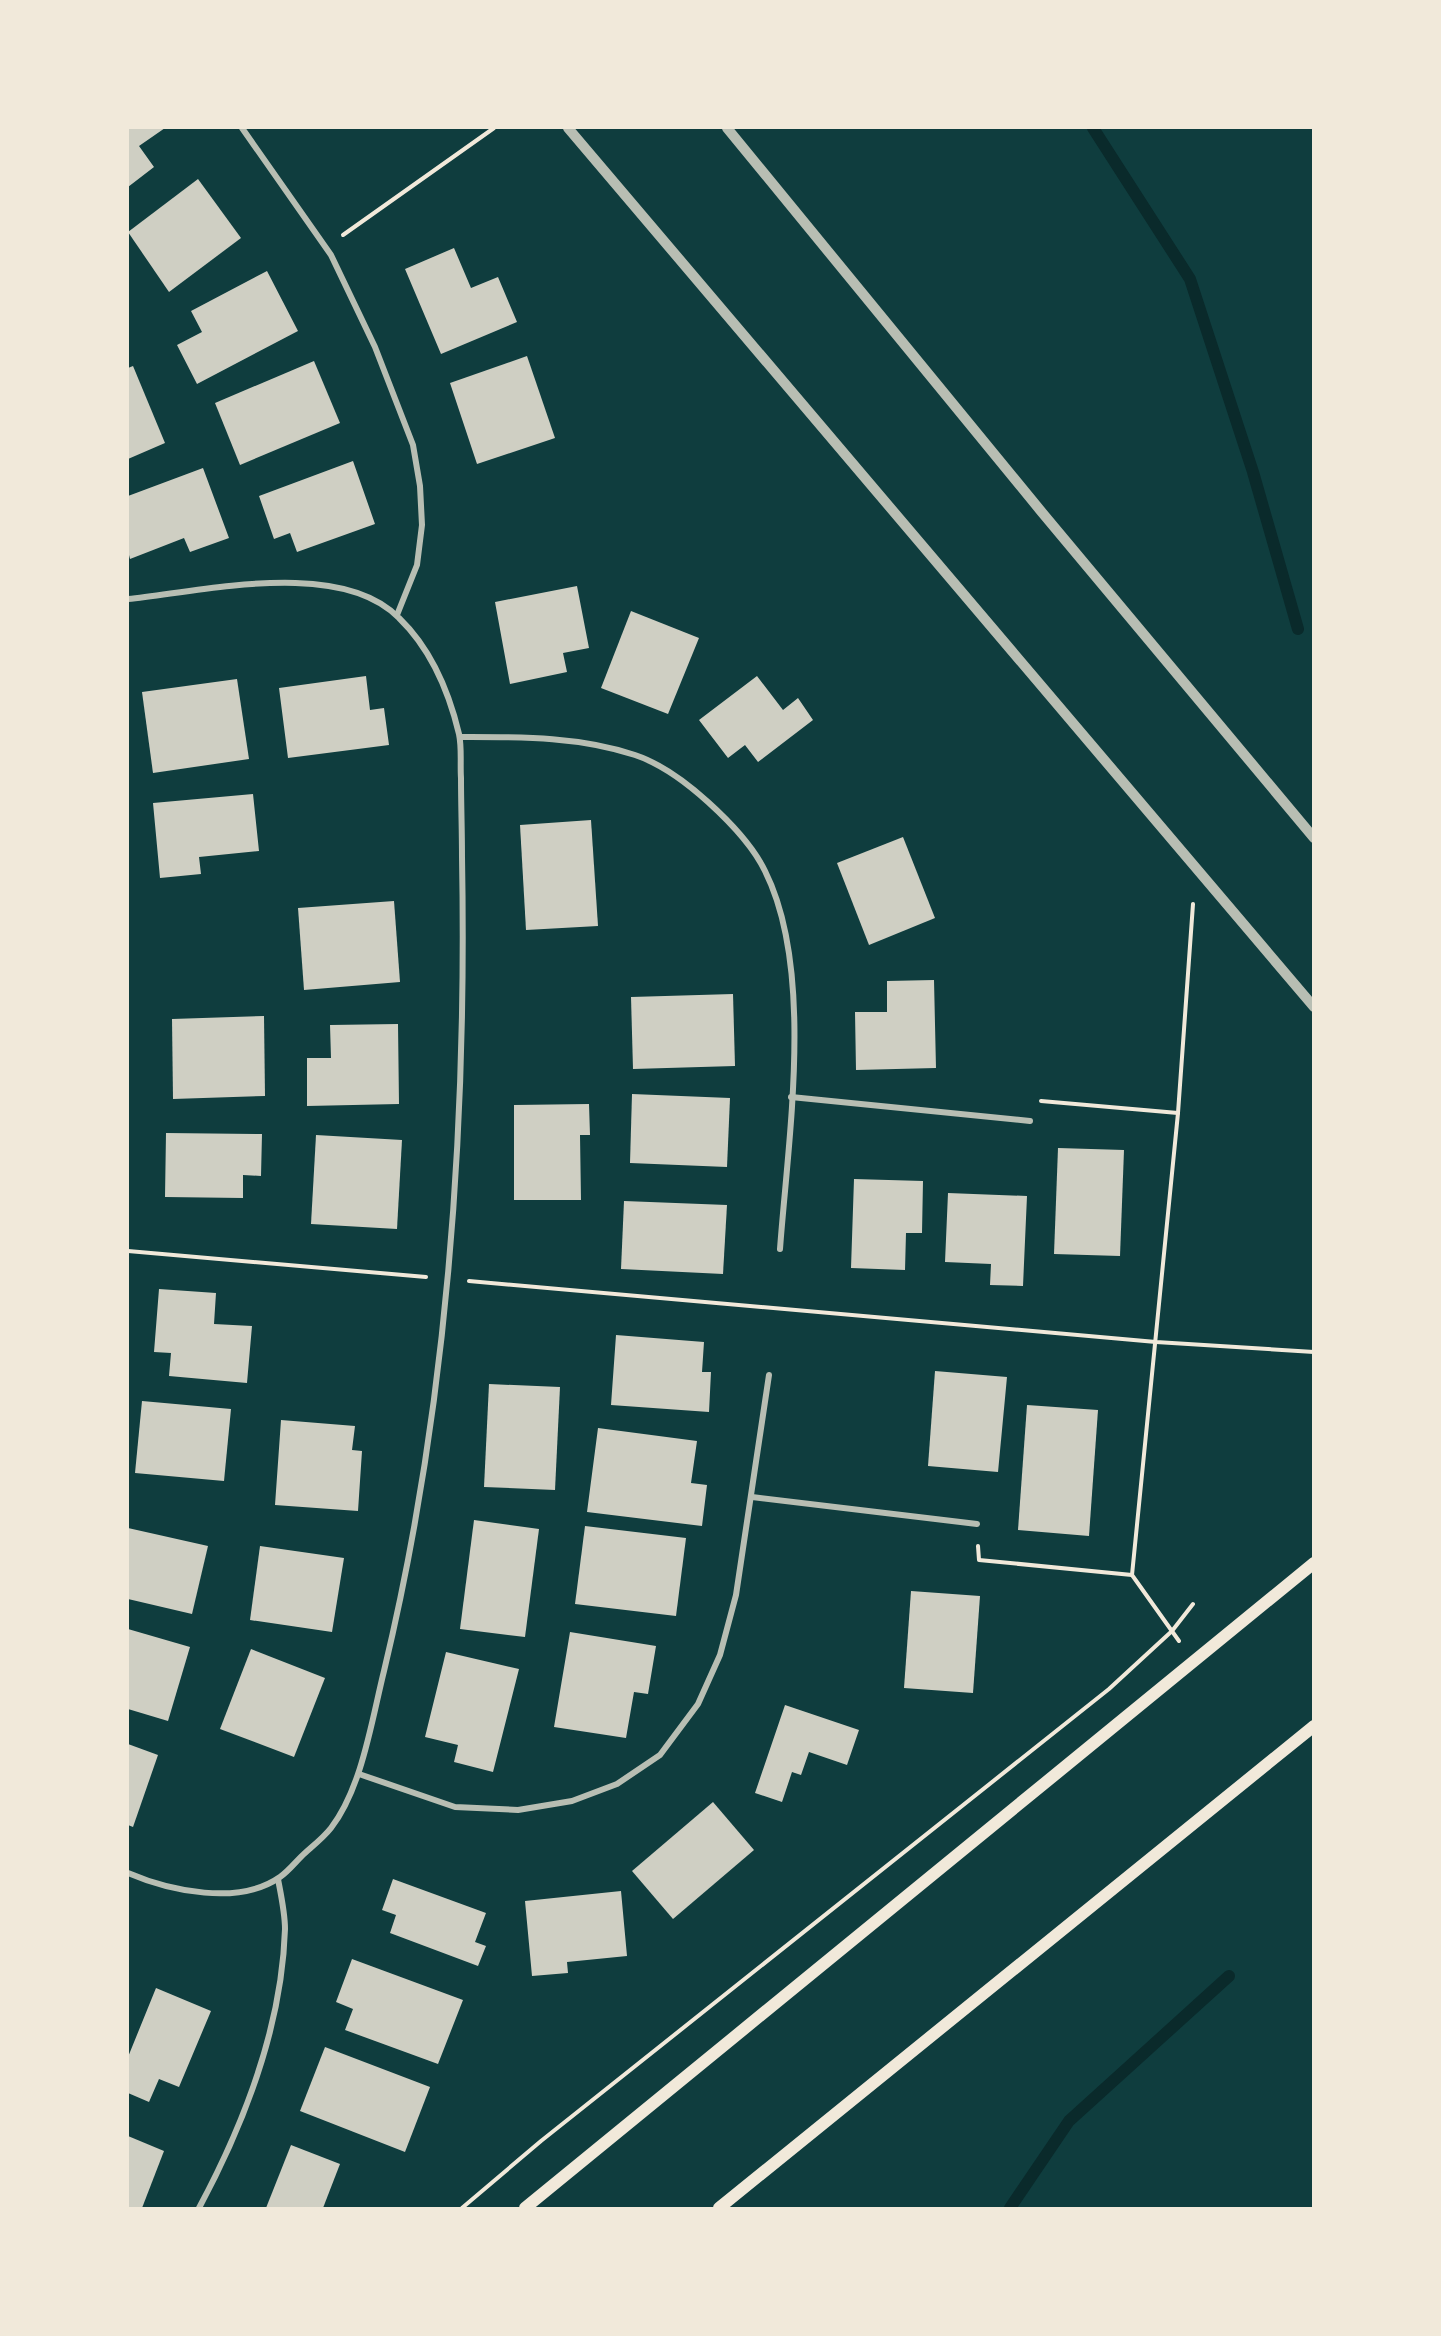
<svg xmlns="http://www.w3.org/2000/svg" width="1441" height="2336" viewBox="0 0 1441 2336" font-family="Rubik,sans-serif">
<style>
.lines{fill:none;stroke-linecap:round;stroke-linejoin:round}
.stream{stroke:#0a2a2b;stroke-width:12}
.building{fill:#cfcfc3}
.path{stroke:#f1e9da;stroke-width:4}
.minor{stroke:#b8beb3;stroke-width:6}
.tertiary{stroke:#b8beb3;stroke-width:10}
.secondary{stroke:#f1e9da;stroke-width:12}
</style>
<rect width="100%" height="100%" fill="#0f3d3e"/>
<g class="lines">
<g class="stream">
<polyline points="1093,128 1190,279 1253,472 1298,629"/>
<polyline points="1010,2208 1069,2121 1229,1976"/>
</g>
</g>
<g class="building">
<polygon points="128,128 165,128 139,146 154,167 128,187"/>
<polygon points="198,179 241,238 169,292 128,232"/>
<polygon points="454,248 471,288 498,277 517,322 441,354 405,269"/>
<polygon points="267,271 298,331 197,384 177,345 202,332 191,311"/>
<polygon points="527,356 555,438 477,464 450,383"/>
<polygon points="314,361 340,423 240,465 215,403"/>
<polygon points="133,366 165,443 128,459 128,368"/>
<polygon points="353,461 375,524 297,552 290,533 274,539 259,496"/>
<polygon points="203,468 229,538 190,552 184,538 130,559 128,551 128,496"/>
<polygon points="577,586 589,648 563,653 567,672 510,684 495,602"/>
<polygon points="631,611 699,638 668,714 601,688"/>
<polygon points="366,676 370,710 384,708 389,745 288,758 279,688"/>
<polygon points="757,676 783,710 798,698 813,720 758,762 745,745 728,758 699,720"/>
<polygon points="237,679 249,759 153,773 142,692"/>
<polygon points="253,794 259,851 199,857 201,874 160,878 153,803"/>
<polygon points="591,820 598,926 526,930 520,825"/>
<polygon points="903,837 935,918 869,945 837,863"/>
<polygon points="394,901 400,982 304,990 298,908"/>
<polygon points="934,980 936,1068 856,1070 855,1012 887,1012 887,981"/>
<polygon points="733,994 735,1066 633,1069 631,997"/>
<polygon points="264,1016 265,1096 173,1099 172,1019"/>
<polygon points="398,1024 399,1104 307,1106 307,1058 331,1058 330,1025"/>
<polygon points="632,1094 730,1098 727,1167 630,1163"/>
<polygon points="589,1104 590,1135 580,1135 581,1200 514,1200 514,1105"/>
<polygon points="166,1133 262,1134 261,1176 243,1175 243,1198 165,1197"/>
<polygon points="316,1135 402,1140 397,1229 311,1224"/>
<polygon points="1058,1148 1124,1150 1120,1256 1054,1254"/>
<polygon points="854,1179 923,1181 922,1233 906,1233 905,1270 851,1268"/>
<polygon points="948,1193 1027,1196 1023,1286 990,1285 991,1264 945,1262"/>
<polygon points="624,1201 727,1205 723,1274 621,1269"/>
<polygon points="159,1289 216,1293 214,1324 252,1326 247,1383 169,1376 171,1353 154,1352"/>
<polygon points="616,1335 704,1342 702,1372 711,1372 709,1412 611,1405"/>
<polygon points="935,1371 1007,1377 998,1472 928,1466"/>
<polygon points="489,1384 560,1387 555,1490 484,1487"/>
<polygon points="142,1401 231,1409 224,1481 135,1473"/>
<polygon points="1027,1405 1098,1410 1089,1536 1018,1530"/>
<polygon points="281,1420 355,1426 352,1450 362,1451 358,1511 275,1505"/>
<polygon points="598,1428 697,1441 691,1483 707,1485 702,1526 587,1512"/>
<polygon points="474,1520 539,1529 525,1637 460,1629"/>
<polygon points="585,1526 686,1538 676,1616 575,1604"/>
<polygon points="128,1528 208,1546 192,1614 128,1599"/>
<polygon points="260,1546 344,1558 332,1632 250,1620"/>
<polygon points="911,1591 980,1596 973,1693 904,1688"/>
<polygon points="128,1629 190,1647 168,1721 128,1709"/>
<polygon points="570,1632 656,1646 648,1694 634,1692 626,1738 554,1727"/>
<polygon points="251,1649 325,1678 294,1757 220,1729"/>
<polygon points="446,1652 519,1669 493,1772 454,1762 458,1745 425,1737"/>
<polygon points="785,1705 859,1730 847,1765 809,1752 801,1775 792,1772 782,1802 755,1793"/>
<polygon points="128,1744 158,1755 133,1827 128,1825"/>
<polygon points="713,1802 754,1850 673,1919 632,1871"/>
<polygon points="393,1879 486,1913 475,1942 486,1946 478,1966 390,1933 396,1915 382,1910"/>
<polygon points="621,1891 627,1956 567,1962 568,1973 532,1976 525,1901"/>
<polygon points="352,1959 463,2000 438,2064 345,2030 353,2009 336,2002"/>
<polygon points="156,1988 211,2011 179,2087 159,2079 149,2102 128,2093 128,2057"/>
<polygon points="325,2047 430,2087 405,2152 300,2111"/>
<polygon points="128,2136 164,2151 142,2208 128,2208"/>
<polygon points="291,2145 340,2164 323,2208 266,2208"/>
</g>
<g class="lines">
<g class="path">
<polyline points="343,235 494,128"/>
<polyline points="1041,1101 1178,1113"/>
<polyline points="128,1251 426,1277"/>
<polyline points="469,1281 1156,1342 1314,1352"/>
<polyline points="978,1546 979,1560 1132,1575"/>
<polyline points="1179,1641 1132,1575 1178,1113 1193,904"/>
<polyline points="462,2208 541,2141 1109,1689 1172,1631 1193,1604"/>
</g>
<g class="minor">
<polyline points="242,128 331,255 375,347 413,445 420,486 422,525 417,565 397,615"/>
<path d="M128 599C204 591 341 558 399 618 430 648 449 692 459 734 462 748 460 764 461 778 461 804 462 831 462 857 467 1130 448 1405 384 1671 372 1719 362 1788 331 1828 324 1837 314 1845 305 1853 297 1860 289 1871 280 1877 239 1906 170 1891 128 1873"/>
<path d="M460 737C519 737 578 736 635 755 662 764 687 783 708 802 729 821 753 846 765 871 815 971 788 1139 780 1249"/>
<polyline points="791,1097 1030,1121"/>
<polyline points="752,1497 977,1524"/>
<polyline points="359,1774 455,1807 518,1810 572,1801 617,1784 660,1755 698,1704 720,1655 736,1595 769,1375"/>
<path d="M199 2208C244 2124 282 2026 285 1929 285 1913 281 1895 278 1879"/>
</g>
<g class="tertiary">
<polyline points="568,128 1314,1007"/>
<polyline points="727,128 1040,510 1314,838"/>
</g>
<g class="secondary">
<polyline points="525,2208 1314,1563"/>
<polyline points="719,2208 1314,1726"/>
</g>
</g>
<rect width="1441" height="2336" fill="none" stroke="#f1e9da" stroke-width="258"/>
</svg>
